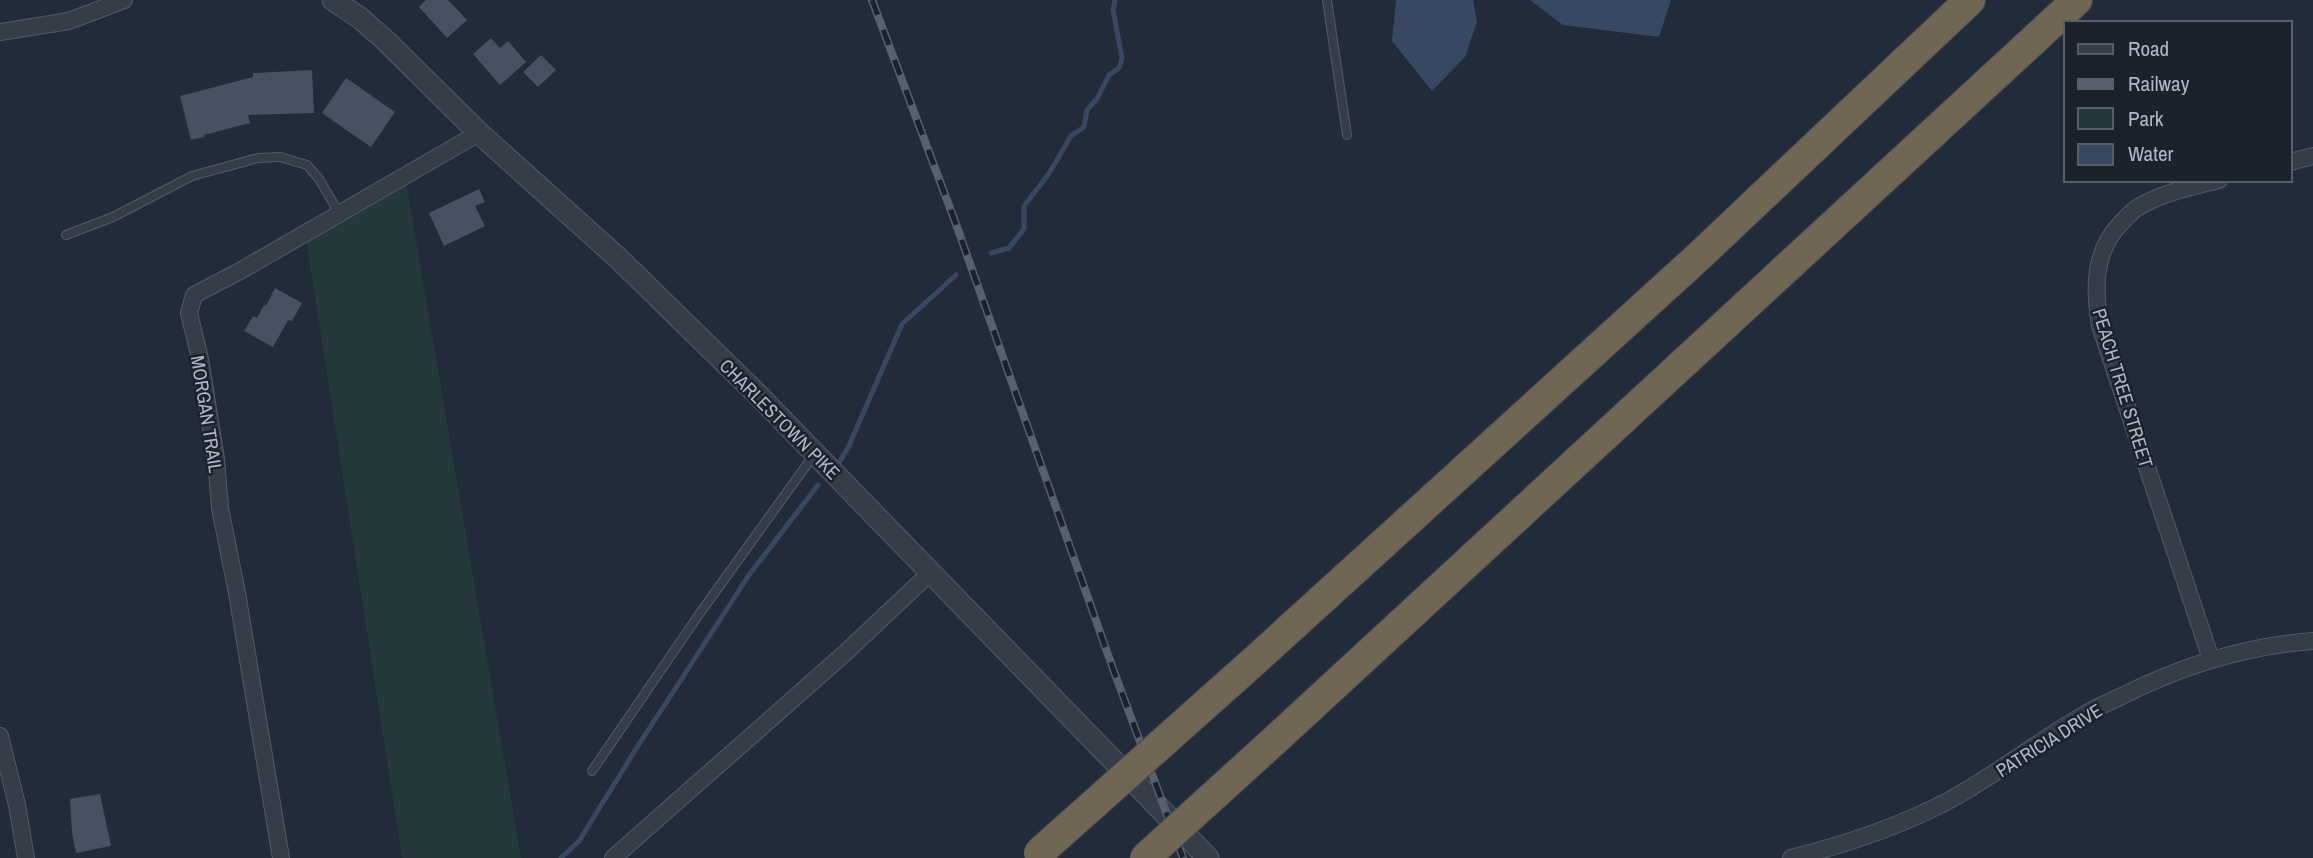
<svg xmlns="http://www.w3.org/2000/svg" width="2313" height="858" viewBox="0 0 2313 858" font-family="'Archivo Narrow',sans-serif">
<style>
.green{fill:#25383b}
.water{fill:#384762}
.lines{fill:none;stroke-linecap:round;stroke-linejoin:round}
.stream{stroke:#384762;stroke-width:5}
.building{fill:#485162}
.service-casing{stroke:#545a67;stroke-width:10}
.minor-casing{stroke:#545a67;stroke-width:18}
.tertiary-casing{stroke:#545a67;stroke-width:23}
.motorway-casing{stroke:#414754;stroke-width:32}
.service{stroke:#363d49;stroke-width:8}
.minor{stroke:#363d49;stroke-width:16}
.tertiary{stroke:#363d49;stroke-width:21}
.motorway{stroke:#6f6653;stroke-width:30}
.rail-casing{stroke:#586070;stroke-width:8}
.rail{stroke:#1b222e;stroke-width:5;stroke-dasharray:16;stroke-linecap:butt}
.motorway-bridge-casing{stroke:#414754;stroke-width:32;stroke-linecap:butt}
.motorway-bridge{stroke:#6f6653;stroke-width:30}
.labels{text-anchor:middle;stroke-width:5;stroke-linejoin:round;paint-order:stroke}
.street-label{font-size:19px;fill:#b1b7c5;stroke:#1b222e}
</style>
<rect width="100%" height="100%" fill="#222b39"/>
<polygon class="green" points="405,175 521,858 402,858 305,233"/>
<g class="water">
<polygon points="1396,0 1473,0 1477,22 1465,57 1432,91 1392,41"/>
<polygon points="1530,0 1671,0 1659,37 1563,25"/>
</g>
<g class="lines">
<g class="stream">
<polyline points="991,253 1009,248 1024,229 1024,206 1048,175 1071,136 1084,127 1087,110 1097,99 1109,75 1119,68 1122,58 1113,10 1115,0"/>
<polyline points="838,464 848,448 902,324 956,275"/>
<polyline points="561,858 579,841 636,749 749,575 818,485"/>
</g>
</g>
<g class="building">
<polygon points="426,0 448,0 467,20 447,38 419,7"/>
<polygon points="491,38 500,48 508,41 526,62 500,85 473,54"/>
<polygon points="541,55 556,70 538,87 523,72"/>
<polygon points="312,70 314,113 248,115 250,123 204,135 204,137 191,140 180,96 253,77 253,73"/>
<polygon points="346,78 395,112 371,147 322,113"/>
<polygon points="479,189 485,202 475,206 485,226 444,246 429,213"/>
<polygon points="275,288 302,303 292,321 288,320 273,347 244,331 253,316 257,318 264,305 266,306"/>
<polygon points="100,794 111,846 76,853 72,833 70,799"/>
</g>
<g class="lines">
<defs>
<g id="service">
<polyline points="1327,0 1347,135"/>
<polyline points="66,235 113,217 192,176 258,158 280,157 307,165 319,179 339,213"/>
<polyline points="592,771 700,613 813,456"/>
</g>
<g id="minor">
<polyline points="0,32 69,21 124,0"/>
<polyline points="2290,162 2313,156"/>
<path d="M2211 659 2100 326C2094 289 2093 252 2121 223 2126 218 2131 212 2137 208 2161 193 2191 187 2219 180"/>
<polyline points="0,736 17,805 26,858"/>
<polyline points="281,858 237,593 220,508 216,459 200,359 189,313 194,295 240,271 479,133"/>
<polyline points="613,858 844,654 930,573"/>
<path d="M1791 858C1843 845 1893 829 1942 804 1989 780 2031 746 2077 719 2090 710 2105 704 2120 697 2181 666 2244 646 2313 641"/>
</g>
<polyline id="tertiary" points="333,0 360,18 386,41 479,133 618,258 759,396 1208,858"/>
<g id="motorway">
<polyline points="1252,663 1696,259 1970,0"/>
<polyline points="1275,740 2077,0"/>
</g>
</defs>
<use href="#service" class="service-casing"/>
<use href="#minor" class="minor-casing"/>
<use href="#tertiary" class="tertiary-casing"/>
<use href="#motorway" class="motorway-casing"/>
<use href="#service" class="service"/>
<use href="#minor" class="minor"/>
<use href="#tertiary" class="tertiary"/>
<use href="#motorway" class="motorway"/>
<defs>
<polyline id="rail" points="872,0 956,224 1112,666 1183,858"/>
</defs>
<use href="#rail" class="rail-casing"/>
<use href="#rail" class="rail"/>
<defs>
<g id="motorway-bridge">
<polyline points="1039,853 1252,663"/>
<polyline points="1145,858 1275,740"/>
</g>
</defs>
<use href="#motorway-bridge" class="motorway-bridge-casing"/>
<use href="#motorway-bridge" class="motorway-bridge"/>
</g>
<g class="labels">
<g class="street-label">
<text transform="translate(2123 388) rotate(73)" y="7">PEACH TREE STREET</text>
<text transform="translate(207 414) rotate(81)" y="7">MORGAN TRAIL</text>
<text transform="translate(780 419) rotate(45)" y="7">CHARLESTOWN PIKE</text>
<text transform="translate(2049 740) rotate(-32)" y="7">PATRICIA DRIVE</text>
</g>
</g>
<rect x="2064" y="21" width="228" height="161" fill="#1b222e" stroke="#575e6a" stroke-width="2"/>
<rect x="2078" y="44" width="35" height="10" fill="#363d49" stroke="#575e6a" stroke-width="2"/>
<text x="2128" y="56" font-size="21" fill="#b1b7c5">Road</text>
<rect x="2078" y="79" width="35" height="10" fill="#586070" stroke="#575e6a" stroke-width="2"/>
<text x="2128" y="91" font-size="21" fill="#b1b7c5">Railway</text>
<rect x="2078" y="108" width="35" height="21" fill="#25383b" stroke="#575e6a" stroke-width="2"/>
<text x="2128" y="126" font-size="21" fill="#b1b7c5">Park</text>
<rect x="2078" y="144" width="35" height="21" fill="#384762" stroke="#575e6a" stroke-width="2"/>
<text x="2128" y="161" font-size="21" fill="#b1b7c5">Water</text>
</svg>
